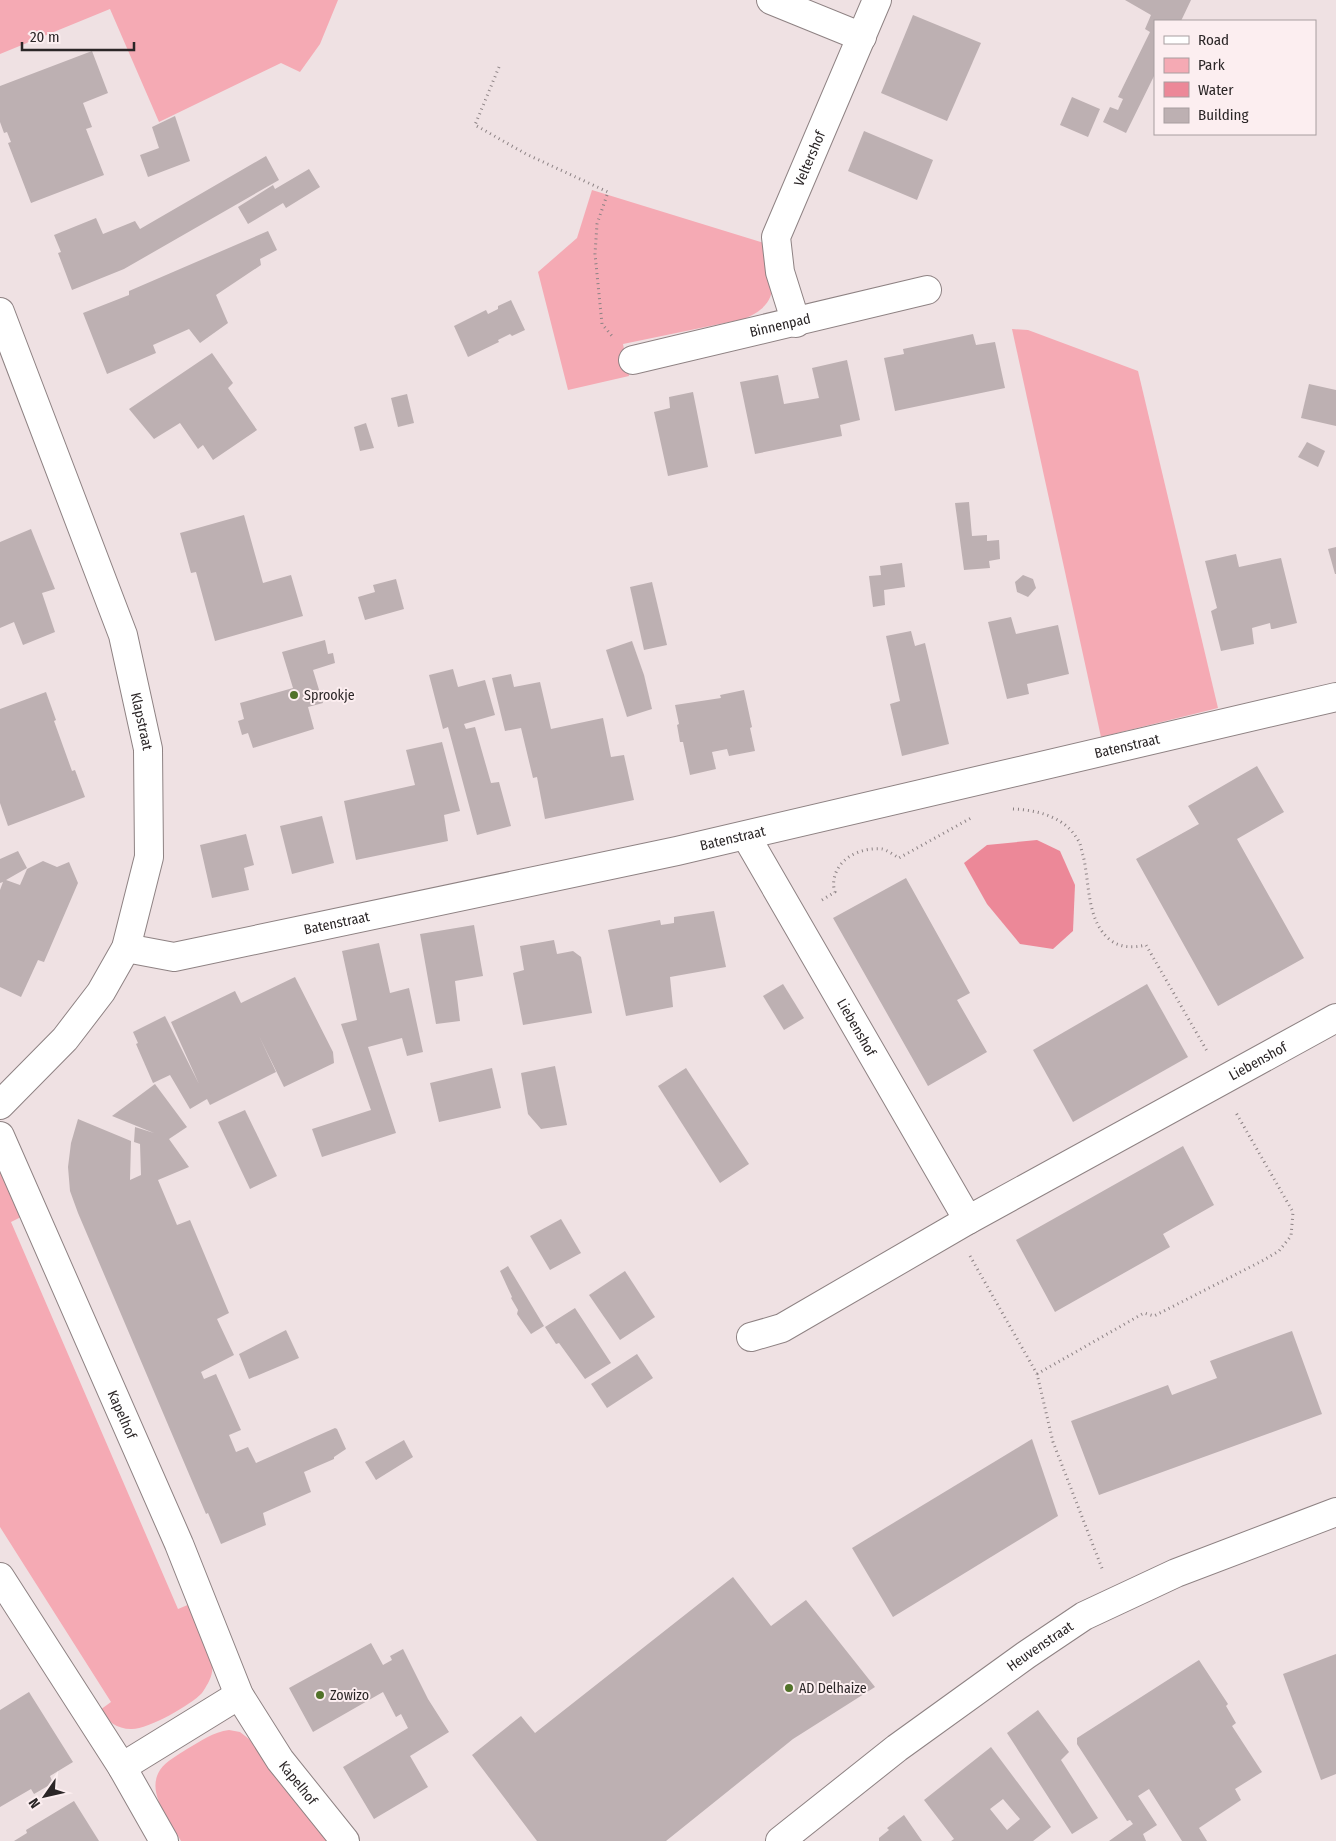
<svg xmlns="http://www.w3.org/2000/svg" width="1336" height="1841" viewBox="0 0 1336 1841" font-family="'Fira Sans Condensed',sans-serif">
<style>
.green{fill:#f5aab4}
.water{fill:#ec8898}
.building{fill:#bdb0b2;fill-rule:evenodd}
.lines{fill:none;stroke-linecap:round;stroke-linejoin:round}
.minor-casing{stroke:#8e8283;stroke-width:30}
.path{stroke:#8c8284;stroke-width:3;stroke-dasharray:1 4;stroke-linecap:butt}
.minor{stroke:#fff;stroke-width:28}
.poi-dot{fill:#517229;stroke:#fceef0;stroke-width:2}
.labels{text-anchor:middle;stroke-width:4;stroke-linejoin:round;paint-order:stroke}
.street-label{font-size:14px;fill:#2b2627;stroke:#fceef0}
.poi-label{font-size:14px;fill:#2b2627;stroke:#fceef0;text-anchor:start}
</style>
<rect width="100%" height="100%" fill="#efe1e3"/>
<g class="green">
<polygon points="0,0 338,0 320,44 300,72 281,63 159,122 110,9 0,54"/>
<path d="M592 190 767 244C772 280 784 302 744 319L623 344 629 376 568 390 538 272 577 238Z"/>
<polygon points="1012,329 1028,330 1138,371 1218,708 1101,737"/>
<path d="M0 1164 23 1216 11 1222 178 1609 190 1604C199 1622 216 1652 212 1672 211 1679 206 1687 202 1693 191 1705 147 1730 131 1729 117 1729 107 1721 100 1710L111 1702 0 1527Z"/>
<path d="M229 1730 240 1732 249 1739 330 1841H181C171 1822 145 1793 160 1770 166 1761 178 1755 187 1749 201 1741 213 1732 229 1730Z"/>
</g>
<polygon class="water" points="1037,840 1060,851 1075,885 1073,931 1053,949 1020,944 987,904 964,863 987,845"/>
<g class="building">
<polygon points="1125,0 1191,0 1181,21 1155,21 1155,74 1126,133 1103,122 1110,107 1118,110 1123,99 1118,97 1150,32 1145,29 1151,15"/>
<polygon points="913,15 981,43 947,121 881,93"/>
<polygon points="92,51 108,93 83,103 92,127 86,129 104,175 31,203 8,143 11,142 7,132 4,133 0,122 0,86"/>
<polygon points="1072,97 1100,109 1088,137 1060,125"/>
<polygon points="175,116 190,161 148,177 140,155 159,148 152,127"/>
<polygon points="864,131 933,160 917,200 848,171"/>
<polygon points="266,156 279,180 124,269 72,290 58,253 61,252 54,235 96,218 103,234 135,221 140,229"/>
<polygon points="309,169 320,187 286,208 283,203 248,224 238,207 273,185 275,189"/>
<polygon points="268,231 277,250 260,259 261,265 216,295 228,323 200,343 189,329 153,345 156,353 107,374 83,313 129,295 129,291"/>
<polygon points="511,300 525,330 512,336 510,334 498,340 499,342 468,357 454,326 486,310 488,314 498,309 498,306"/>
<polygon points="973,334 976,345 995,342 1005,388 895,411 884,358 904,354 903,349"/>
<polygon points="212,353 233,383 228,388 257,430 213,460 203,445 198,449 180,423 154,439 129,409"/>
<polygon points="847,360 860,420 840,425 842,436 755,454 740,382 778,375 784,404 802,401 819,398 812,368"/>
<polygon points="1309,384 1336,390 1336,426 1301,418"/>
<polygon points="693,392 708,467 668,476 654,412 670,408 669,397"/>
<polygon points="407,394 414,423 398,427 391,398"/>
<polygon points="366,423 374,448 360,451 354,427"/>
<polygon points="1307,442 1325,451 1318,467 1298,457"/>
<polygon points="969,502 972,536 987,535 987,541 999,540 1000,559 989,561 990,568 964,570 955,503"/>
<polygon points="244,515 263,583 291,575 303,616 215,641 196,572 191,573 180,533"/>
<polygon points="31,529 55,589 42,593 55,632 23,645 14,622 0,628 0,542"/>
<polygon points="1336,547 1336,574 1335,574 1328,549"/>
<polygon points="1236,554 1239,567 1281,558 1297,623 1273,629 1271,629 1270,623 1252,628 1254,644 1221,651 1211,611 1217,608 1205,561"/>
<polygon points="902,563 905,587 884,590 885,605 873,607 869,576 881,575 880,566"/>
<polygon points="1023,575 1033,579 1036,588 1028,597 1017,592 1015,582"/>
<polygon points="396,579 404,609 365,620 358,597 375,592 373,585"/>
<polygon points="652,582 667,645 644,650 630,587"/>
<polygon points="1011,617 1016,634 1058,625 1069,674 1027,684 1029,694 1007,699 988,622"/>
<polygon points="911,631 915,646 925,643 949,744 902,756 890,704 900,701 886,636"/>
<polygon points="325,640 328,654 333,653 335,663 313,670 323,703 308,707 314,729 253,748 248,733 242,735 238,721 244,719 240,703 293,688 282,652"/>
<polygon points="632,641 644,675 652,709 627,717 606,650"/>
<polygon points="453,669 458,687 485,680 495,715 464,724 466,729 475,727 491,783 499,782 511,826 477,835 448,727 443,729 429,675"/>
<polygon points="511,674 514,687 540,682 551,729 603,718 611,757 624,755 634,800 545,819 537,777 533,778 521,728 505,731 492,678"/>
<polygon points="744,690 752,727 750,728 755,751 729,756 727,749 712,752 716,769 690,775 683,742 680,742 677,725 679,724 675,705 721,698 720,695"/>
<polygon points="46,692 56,720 54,721 72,771 75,770 85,797 8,826 0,803 0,709"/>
<polygon points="442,742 460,811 444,815 448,841 356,860 344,801 415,785 406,750"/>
<polygon points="1257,766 1284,812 1237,839 1304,958 1218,1006 1136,859 1199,824 1188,806"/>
<polygon points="322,816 334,863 292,874 280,826"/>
<polygon points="246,834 254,865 244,868 249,890 212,898 200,845"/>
<polygon points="18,851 27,868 6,880 20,885 27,869 43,861 57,867 69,862 78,883 44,962 38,960 21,997 0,987 0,890 3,882 0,883 0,859"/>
<polygon points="906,878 970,993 957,1000 987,1052 928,1086 833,918"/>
<polygon points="714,911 726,967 670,977 673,1007 626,1016 608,930 660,920 661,925 674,923 674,917"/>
<polygon points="474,925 483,976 455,981 460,1021 436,1024 420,934"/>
<polygon points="554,940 557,954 573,951 581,957 592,1013 523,1025 513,973 524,970 520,946"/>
<polygon points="379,943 390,993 409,988 423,1052 407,1056 402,1038 368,1047 396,1133 322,1157 312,1129 371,1110 341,1024 357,1020 342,951"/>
<polygon points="295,977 333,1052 334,1063 284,1087 259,1036 276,1072 210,1105 207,1099 190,1109 170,1075 153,1083 136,1044 138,1043 133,1032 165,1016 199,1084 171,1022 235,991 241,1003"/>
<polygon points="783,984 804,1018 784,1030 763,996"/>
<polygon points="1147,984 1188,1057 1073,1122 1033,1050"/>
<polygon points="555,1066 567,1125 541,1129 528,1114 521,1073"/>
<polygon points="492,1068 501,1108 439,1122 430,1083"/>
<polygon points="686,1068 749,1164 720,1183 658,1086"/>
<polygon points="155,1084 187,1127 169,1139 189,1167 158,1180 177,1225 190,1220 229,1313 217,1319 234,1355 201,1372 204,1379 216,1374 241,1430 229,1435 236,1452 248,1447 256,1463 335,1428 337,1429 346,1449 334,1457 334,1459 304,1472 311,1492 263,1513 266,1525 221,1544 208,1513 206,1514 78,1213 70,1191 68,1167 71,1143 78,1119 131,1141 130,1180 141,1175 140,1144 134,1142 135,1127 154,1133 112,1116"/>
<polygon points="245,1110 277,1176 250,1189 218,1122"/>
<polygon points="1183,1146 1214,1205 1163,1234 1170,1247 1055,1312 1016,1240"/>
<polygon points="561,1219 581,1253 550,1270 530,1236"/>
<polygon points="508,1266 544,1326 531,1334 517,1314 518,1310 511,1298 512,1297 500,1271"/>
<polygon points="625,1271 655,1317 620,1340 589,1295"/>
<polygon points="575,1308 611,1363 585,1379 559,1343 556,1344 545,1327"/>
<polygon points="286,1330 299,1358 249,1379 239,1354"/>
<polygon points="1292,1331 1322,1414 1099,1495 1071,1421 1168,1385 1172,1395 1217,1378 1210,1361"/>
<polygon points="637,1354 653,1378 607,1408 591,1384"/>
<polygon points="1032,1439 1058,1516 893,1617 852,1548"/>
<polygon points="404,1440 413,1457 376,1480 365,1462"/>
<polygon points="733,1577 771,1626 806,1600 875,1687 793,1739 666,1841 537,1841 472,1755 521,1716 535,1733"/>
<polygon points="371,1643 383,1665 392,1660 390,1656 403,1649 428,1699 449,1732 410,1756 428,1787 374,1819 343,1767 408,1728 401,1714 396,1717 383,1692 313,1732 289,1688"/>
<polygon points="1336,1654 1336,1774 1321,1780 1283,1674"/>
<polygon points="1199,1660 1228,1704 1226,1706 1236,1723 1232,1726 1262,1772 1235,1789 1241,1800 1199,1828 1207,1841 1182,1841 1149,1789 1138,1796 1157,1825 1143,1834 1146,1841 1109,1841 1133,1824 1130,1820 1127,1821 1077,1744 1077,1738"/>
<polygon points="29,1692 73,1762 50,1776 53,1783 34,1794 31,1789 0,1807 0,1710"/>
<polygon points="1038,1710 1069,1752 1061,1760 1098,1818 1072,1834 1007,1733"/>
<path d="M991 1747 1051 1827 1033 1841H951L954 1839 924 1800ZM1003 1799 1020 1819 1007 1830 990 1809Z"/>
<polygon points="74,1801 99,1841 14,1841 27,1833 26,1830"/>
<polygon points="904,1815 922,1841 879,1841 879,1838 889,1830 887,1828"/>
</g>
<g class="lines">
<defs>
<g id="minor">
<polyline points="771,0 862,37"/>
<path id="s1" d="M0 312 123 635 148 749 149 857 126 948 101 992 65 1039 0 1105"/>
<path id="s2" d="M796 323 780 272 776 237 877 0"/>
<path id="s3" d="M633 360 927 290"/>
<path id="s4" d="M746 836 968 1220 1336 1018"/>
<path id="s5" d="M126 948 174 957 677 851 1336 697"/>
<path id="s6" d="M0 1136 179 1544 239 1695 280 1760 345 1841"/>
<polyline points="751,1337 782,1328 968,1220"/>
<polyline points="0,1577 122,1767 164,1841"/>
<polyline points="122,1767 239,1695"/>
<path id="s7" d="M780 1841 897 1748 1026 1655 1084 1616 1176 1573 1336 1512"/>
</g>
</defs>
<use href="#minor" class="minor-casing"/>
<g class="path">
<polyline points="499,67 475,125 526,154 608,192 597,224 595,254 602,324 612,336"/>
<path d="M1013 809C1038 810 1065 817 1078 840 1081 844 1081 850 1083 855 1090 883 1086 920 1110 940 1121 948 1133 948 1146 945L1207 1051"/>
<path d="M822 900 835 892C834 889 833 884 834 880 837 858 861 847 882 849 887 850 894 855 899 858L971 818"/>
<polyline points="970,1256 1037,1374 1053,1442 1103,1571"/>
<polyline points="1037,1374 1144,1313 1154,1316 1262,1261 1279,1251 1291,1236 1293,1212 1235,1111"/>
</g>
<use href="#minor" class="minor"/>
</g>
<g class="poi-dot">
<circle cx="294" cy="695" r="5"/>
<circle cx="789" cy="1688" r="5"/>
<circle cx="320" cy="1695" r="5"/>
</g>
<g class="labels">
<g class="street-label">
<text dy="5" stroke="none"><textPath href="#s2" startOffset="174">Veltershof</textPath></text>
<text dy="5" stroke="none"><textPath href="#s3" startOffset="151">Binnenpad</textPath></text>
<text dy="5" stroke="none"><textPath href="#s1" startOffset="434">Klapstraat</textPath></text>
<text dy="5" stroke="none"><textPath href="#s5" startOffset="1025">Batenstraat</textPath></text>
<text dy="5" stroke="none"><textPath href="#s5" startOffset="620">Batenstraat</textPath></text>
<text dy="5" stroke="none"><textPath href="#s5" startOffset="215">Batenstraat</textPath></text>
<text dy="5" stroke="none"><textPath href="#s4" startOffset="221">Liebenshof</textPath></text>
<text dy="5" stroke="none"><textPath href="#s4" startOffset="774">Liebenshof</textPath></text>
<text dy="5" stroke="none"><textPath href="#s6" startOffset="304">Kapelhof</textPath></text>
<text dy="5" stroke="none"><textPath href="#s7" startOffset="325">Heuvenstraat</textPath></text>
<text dy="5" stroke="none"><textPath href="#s6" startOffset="714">Kapelhof</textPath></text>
</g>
<g class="poi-label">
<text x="304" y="700">Sprookje</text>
<text x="799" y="1693">AD Delhaize</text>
<text x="330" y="1700">Zowizo</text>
</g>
</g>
<rect x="1154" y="20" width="162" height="115" fill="#fceef0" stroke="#a89ea0"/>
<rect x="1164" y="36" width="25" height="8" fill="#ffffff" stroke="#a89ea0"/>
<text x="1198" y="45" font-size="15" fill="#2b2627">Road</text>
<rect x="1164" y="58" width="25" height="15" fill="#f5aab4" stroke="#a89ea0"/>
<text x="1198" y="70" font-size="15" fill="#2b2627">Park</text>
<rect x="1164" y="82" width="25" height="15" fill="#ec8898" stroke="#a89ea0"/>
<text x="1198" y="95" font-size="15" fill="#2b2627">Water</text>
<rect x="1164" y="108" width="25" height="15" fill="#bdb0b2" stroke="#a89ea0"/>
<text x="1198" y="120" font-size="15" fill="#2b2627">Building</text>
<g transform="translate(45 1796) rotate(236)" stroke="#fceef0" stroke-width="4" paint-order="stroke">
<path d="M0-4L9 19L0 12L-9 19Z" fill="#2b2627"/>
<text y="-8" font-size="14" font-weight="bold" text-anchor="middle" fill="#2b2627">N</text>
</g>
<path d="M22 42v8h112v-8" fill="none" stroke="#2b2627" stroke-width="2.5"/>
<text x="30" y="42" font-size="15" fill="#2b2627" stroke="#fceef0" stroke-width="4" paint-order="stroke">20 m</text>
</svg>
